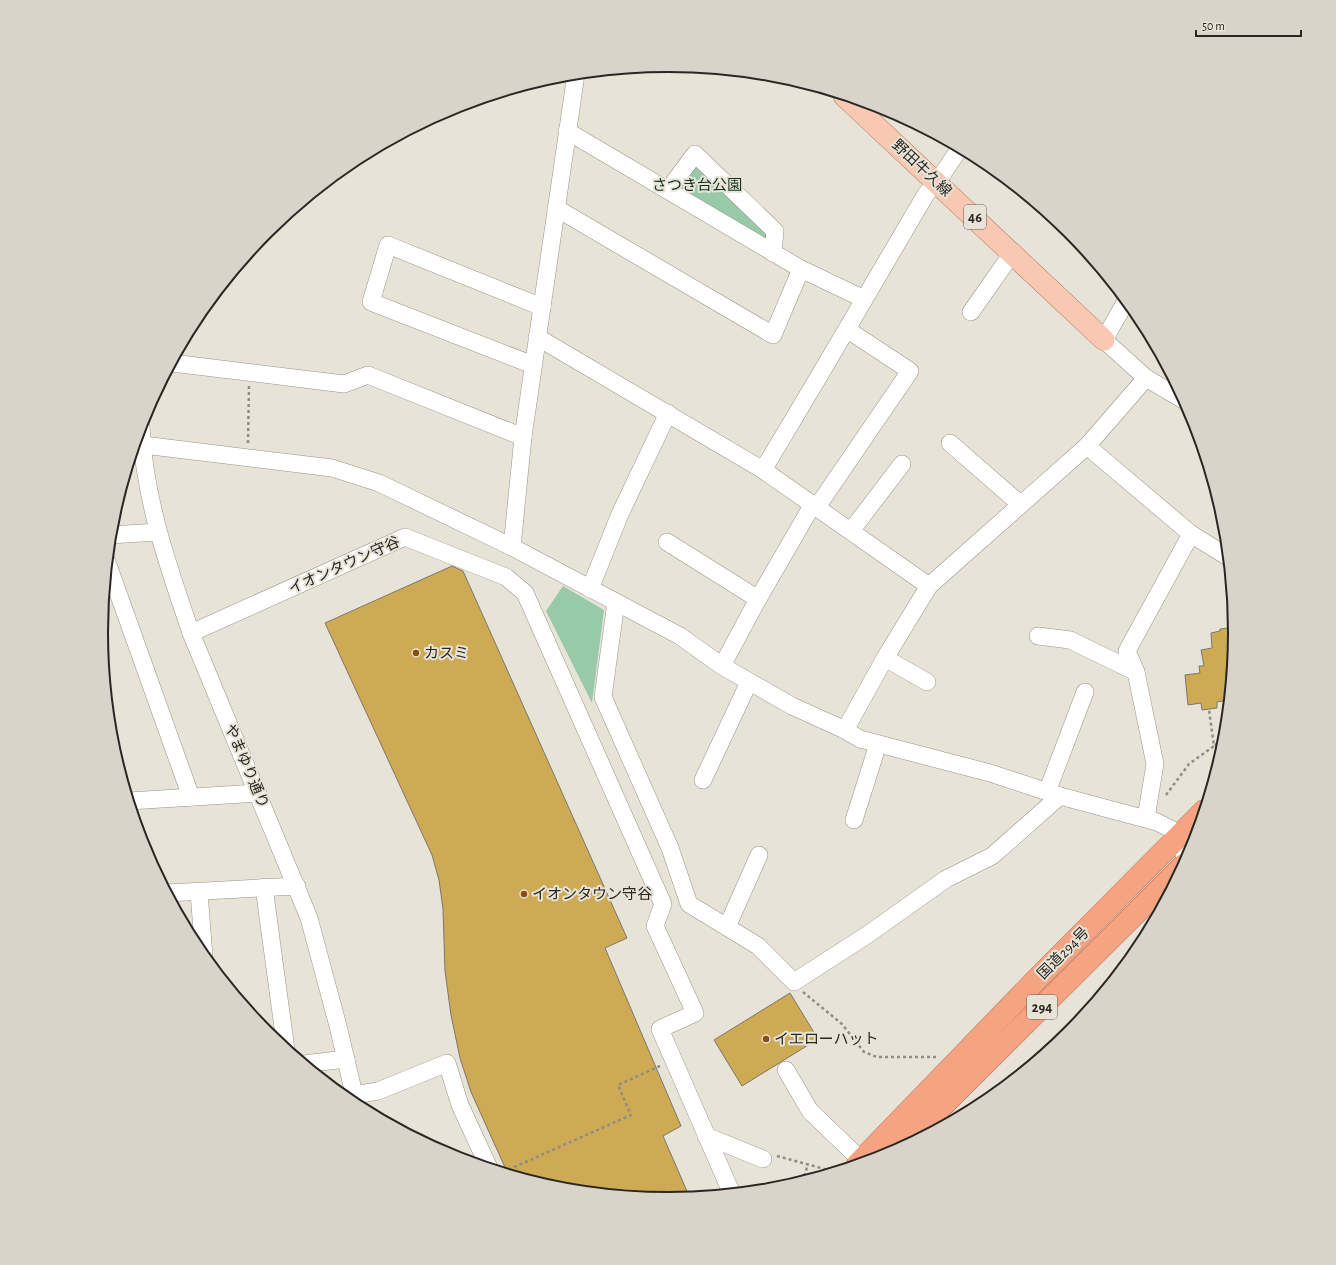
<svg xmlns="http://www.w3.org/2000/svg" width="1336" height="1265" viewBox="0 0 1336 1265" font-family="'Alegreya Sans','Noto Sans JP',sans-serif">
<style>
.green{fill:#98caa9}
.building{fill:#cdaa53;stroke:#7c776c}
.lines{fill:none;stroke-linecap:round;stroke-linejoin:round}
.minor-casing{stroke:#989388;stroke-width:18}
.major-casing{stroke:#ae7860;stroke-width:22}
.highway-casing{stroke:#ae7860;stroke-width:23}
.path{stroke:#908c84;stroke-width:2.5;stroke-dasharray:3 3;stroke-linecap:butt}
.minor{stroke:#fff;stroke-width:17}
.major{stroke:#f9c8b3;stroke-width:21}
.highway{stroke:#f5a381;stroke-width:22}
.poi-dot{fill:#8b4c12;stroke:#e8e3d7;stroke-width:1.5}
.labels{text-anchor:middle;stroke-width:4;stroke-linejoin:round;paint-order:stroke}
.shield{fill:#e8e3d7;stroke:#625f59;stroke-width:1}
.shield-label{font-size:14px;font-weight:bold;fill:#292723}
.street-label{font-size:15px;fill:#292723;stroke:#e8e3d7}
.park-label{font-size:15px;fill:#0d331e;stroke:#e8e3d7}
.poi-label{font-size:15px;fill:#292723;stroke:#e8e3d7;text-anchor:start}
.rim{fill:none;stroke:#292723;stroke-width:2}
</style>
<rect width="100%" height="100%" fill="#e8e3d7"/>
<g class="green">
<polygon points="695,154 774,231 773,253 668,190"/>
<polygon points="563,586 604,610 592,703 546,611"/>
</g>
<g class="building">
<polygon points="452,566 463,571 627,938 605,948 681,1126 663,1136 690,1198 668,1200 557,1189 508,1174 471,1092 460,1058 451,1015 445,971 443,909 439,880 432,855 325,623"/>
<polygon points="1235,627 1234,653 1228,654 1226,673 1228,700 1217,702 1217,708 1202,710 1201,703 1188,705 1185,675 1200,673 1199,666 1204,666 1201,650 1212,648 1211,633 1220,631 1220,629"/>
<polygon points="790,993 818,1039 742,1086 714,1040"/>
</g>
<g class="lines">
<defs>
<g id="minor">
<polyline points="567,131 801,269 864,299"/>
<polyline points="668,190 695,154 775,231 773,253"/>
<polyline points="556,208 773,335 801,269"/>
<polyline points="1126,301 1104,340 1146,378 1185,401"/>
<polyline points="971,312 1013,252"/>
<polyline points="537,337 763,470 929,586"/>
<polyline points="172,363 344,384 368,375 523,437"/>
<polyline points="533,365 371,302 388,245 542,307"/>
<path d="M141 426C144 498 168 566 191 633L309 918 338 1026 357 1107"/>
<polyline points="950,443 1020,504"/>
<polyline points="135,444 332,468 379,483 512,547 680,636 722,666 792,706 845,730 860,739 990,773 1060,796 1157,822 1171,829 1187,859"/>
<polyline points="1087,446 1191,534 1228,557"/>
<path d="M763 470C818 379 872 286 926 194L937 182 960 148"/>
<polyline points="817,507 910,371 848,330"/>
<polyline points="851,531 902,464"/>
<polyline points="110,535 158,532"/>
<polyline points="667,542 758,599"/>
<polyline points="512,547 523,437 576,74"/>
<polyline points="107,562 191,797"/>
<polyline points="590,589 620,514 668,413"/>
<polyline points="616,602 603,697 670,848 689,904 758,946 794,982 867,935 946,879 992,856 1060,796"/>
<polyline points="191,633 405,537 506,577 525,593 663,904 655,926 695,1013 660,1029 732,1194"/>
<polyline points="1038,636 1070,640 1136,672"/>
<polyline points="885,658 927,682"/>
<polyline points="722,666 758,599 813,504"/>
<polyline points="845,730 885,658 929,586 1087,446 1146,378"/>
<polyline points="703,780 749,682"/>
<polyline points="1047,792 1085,692"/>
<polyline points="129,801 258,793"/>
<polyline points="1146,818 1155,764 1136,672 1127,651 1191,534"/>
<polyline points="854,820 878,744"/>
<polyline points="264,887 286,1050"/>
<polyline points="199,892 204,957"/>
<polyline points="167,893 297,886"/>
<polyline points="727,927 759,855"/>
<polyline points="304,1064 346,1059"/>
<polyline points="786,1070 810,1111 862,1161"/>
<polyline points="354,1095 378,1091 447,1063 460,1105 489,1168"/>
<polyline points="706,1136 763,1159"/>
</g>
<polyline id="major" points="844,96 1104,340"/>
<g id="highway">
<polyline points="899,1149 1184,865"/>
<polyline points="857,1165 1036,980 1204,811"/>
</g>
</defs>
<use href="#minor" class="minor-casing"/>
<use href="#major" class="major-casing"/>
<use href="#highway" class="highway-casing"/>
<g class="path">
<polyline points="248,443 249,386"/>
<polyline points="1228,667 1232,667"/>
<polyline points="1215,746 1226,730"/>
<polyline points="1166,795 1189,764 1214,746 1209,710"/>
<polyline points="1143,931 1144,939"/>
<polyline points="803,992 842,1024 864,1052 877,1057 937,1057"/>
<polyline points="777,1156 832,1171"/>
<polyline points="503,1172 631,1115 618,1085 660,1066"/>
<polyline points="795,1184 806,1173 807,1164"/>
</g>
<use href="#minor" class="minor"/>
<use href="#major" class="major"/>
<use href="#highway" class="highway"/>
</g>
<g class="poi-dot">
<circle cx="416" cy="653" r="4"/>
<circle cx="524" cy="894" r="4"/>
<circle cx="766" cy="1039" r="4"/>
</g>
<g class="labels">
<g class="shield">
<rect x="964" y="205" width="22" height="24" rx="3"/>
<rect x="1027" y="995" width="30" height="24" rx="3"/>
</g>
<g class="shield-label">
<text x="975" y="222">46</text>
<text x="1042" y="1012">294</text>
</g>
<g class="street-label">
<text transform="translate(922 168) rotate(43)" y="5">野田牛久線</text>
<text transform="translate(344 565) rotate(-24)" y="5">イオンタウン守谷</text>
<text transform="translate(247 766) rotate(67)" y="5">やまゆり通り</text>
<text transform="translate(1063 953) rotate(-45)" y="5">国道294号</text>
</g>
<g class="park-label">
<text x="697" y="190">さつき台公園</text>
</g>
<g class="poi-label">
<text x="424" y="658">カスミ</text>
<text x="532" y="899">イオンタウン守谷</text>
<text x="774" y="1044">イエローハット</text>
</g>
</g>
<path d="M0 0H1336V1265H0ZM108 632a560 560 0 1 1 1120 0a560 560 0 1 1-1120 0Z" fill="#d9d4c9" fill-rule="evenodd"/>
<path class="rim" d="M108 632a560 560 0 1 1 1120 0a560 560 0 1 1-1120 0Z"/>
<path d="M1196 30v6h105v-6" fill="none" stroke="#292723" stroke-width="2"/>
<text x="1202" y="30" font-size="12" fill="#292723" stroke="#e8e3d7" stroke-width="3" paint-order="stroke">50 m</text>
</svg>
